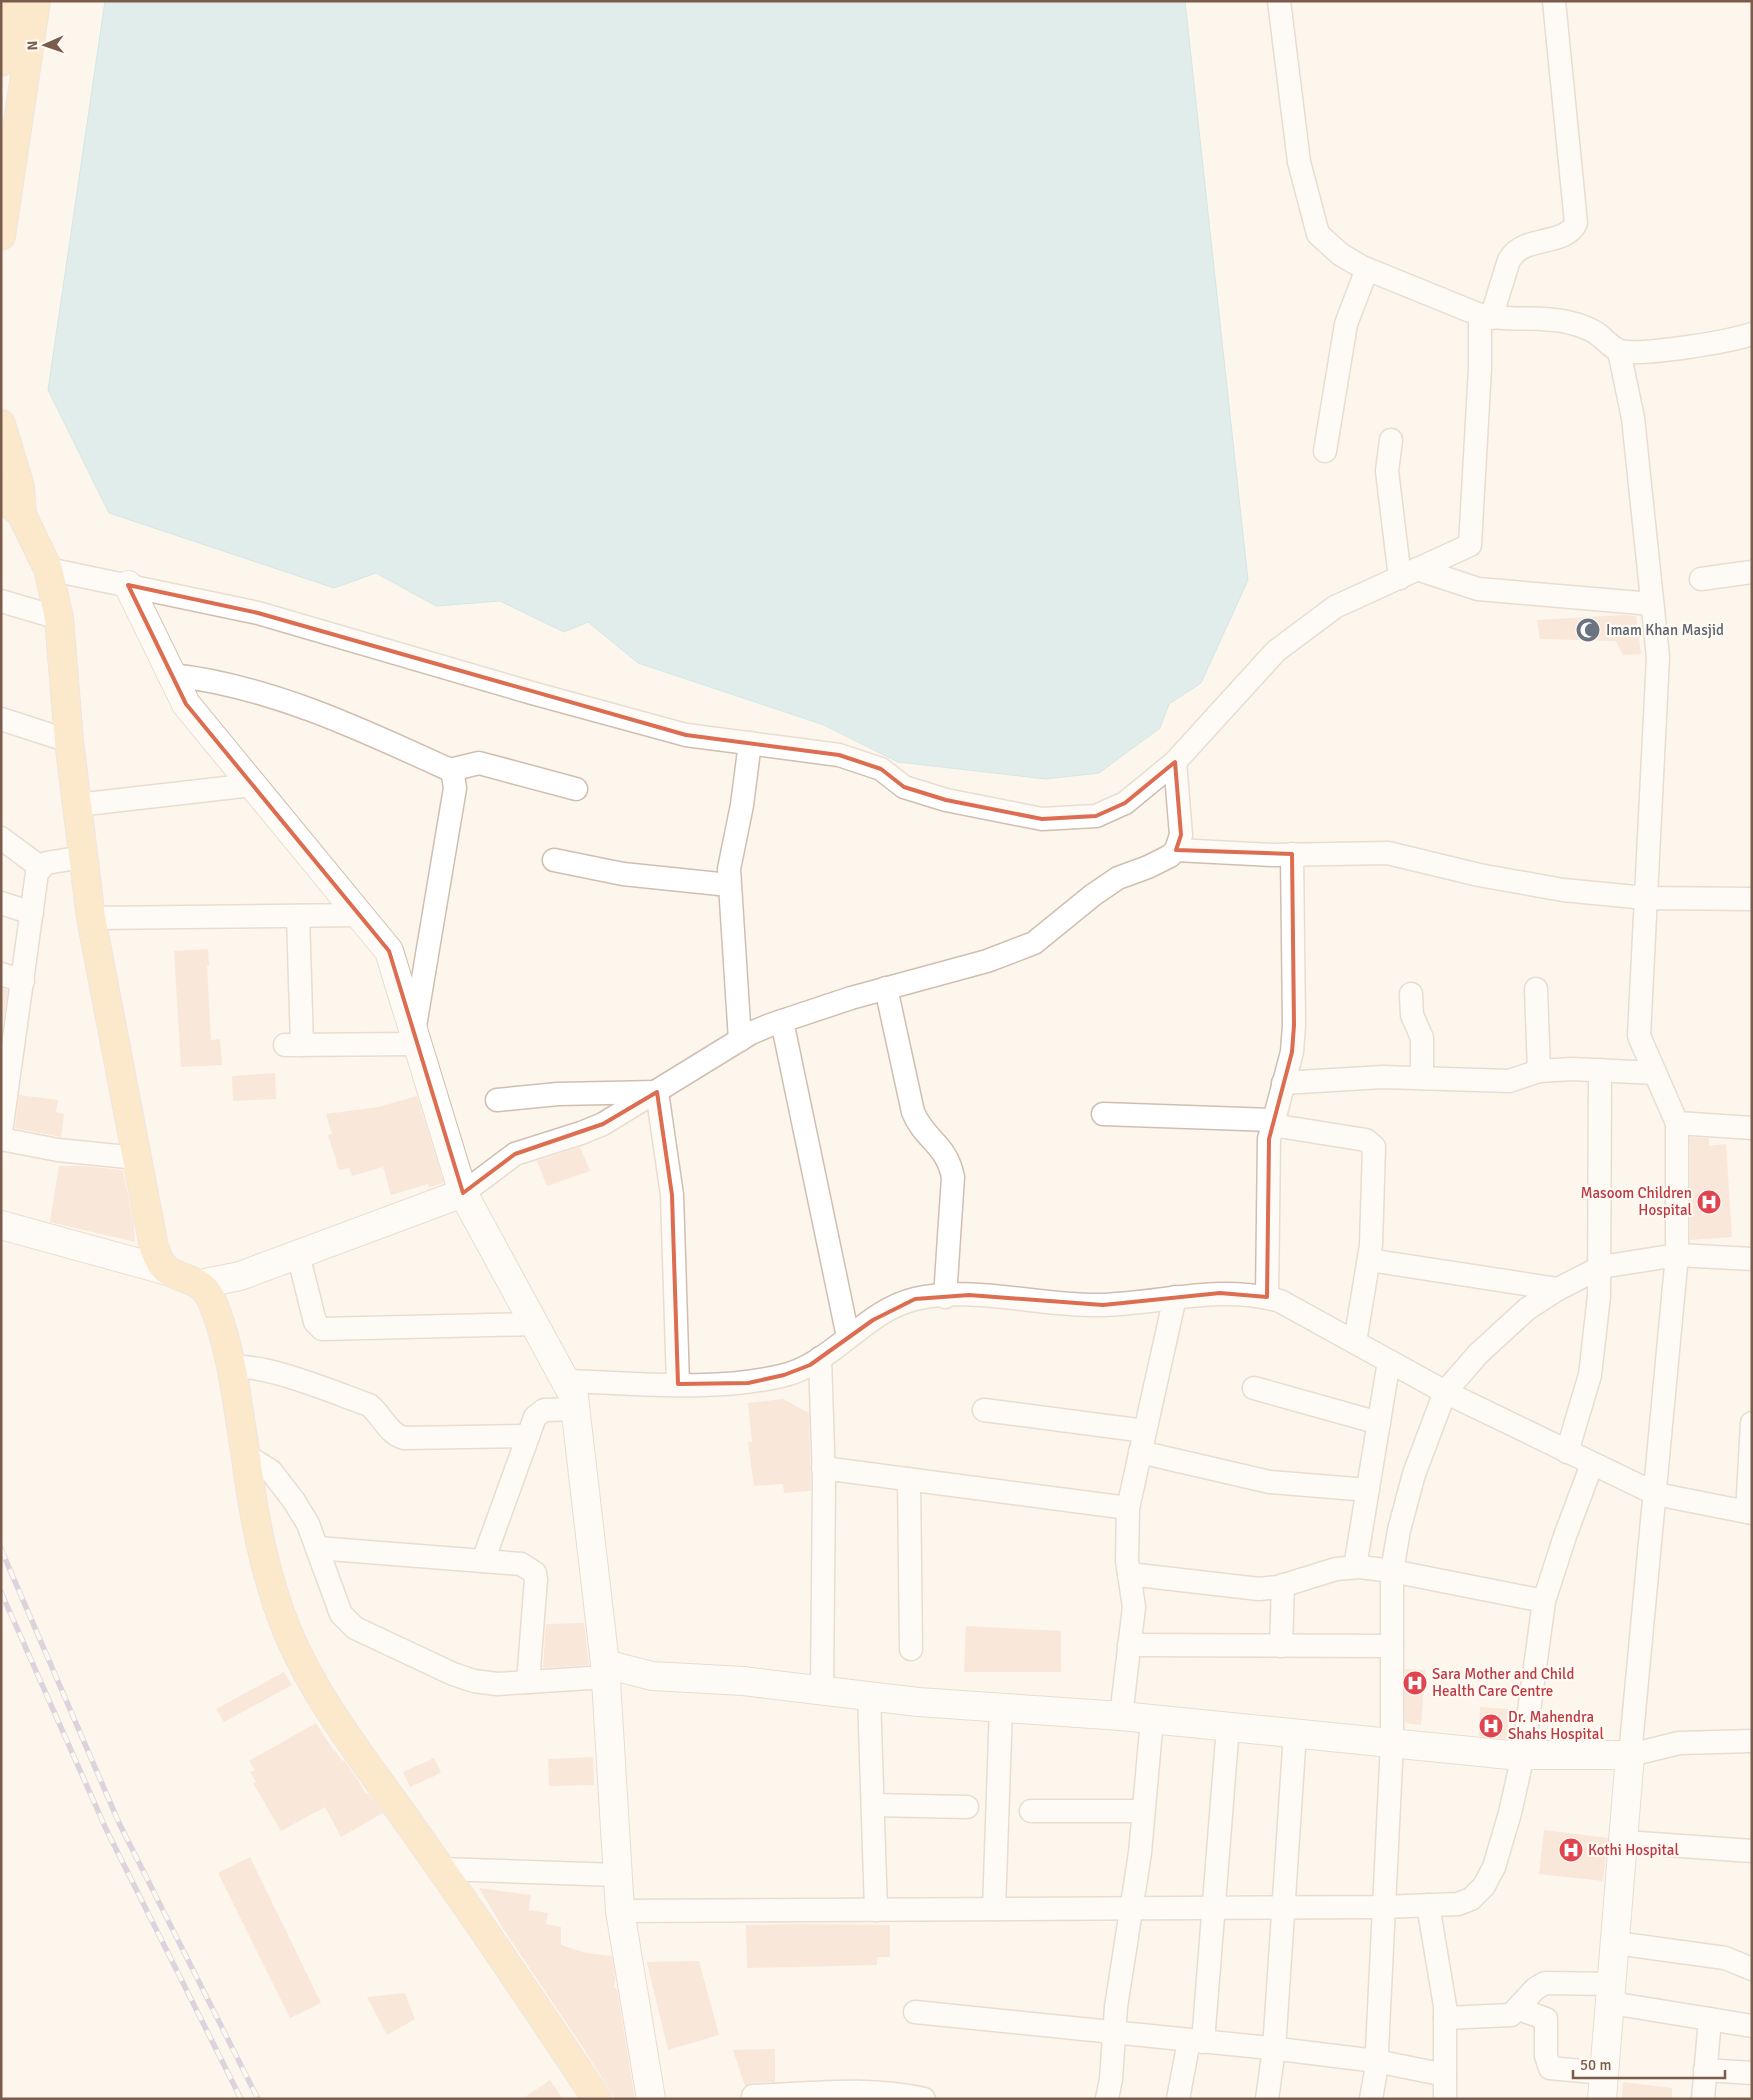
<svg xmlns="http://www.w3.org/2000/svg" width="1753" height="2100" viewBox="0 0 1753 2100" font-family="Signika,sans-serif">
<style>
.water{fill:#bfe3e8;stroke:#a5d3da}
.building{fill:#f3d5c3}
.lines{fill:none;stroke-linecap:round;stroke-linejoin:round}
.minor-casing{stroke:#d1beb0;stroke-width:25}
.tertiary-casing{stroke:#d1beb0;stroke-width:30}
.secondary-casing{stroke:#d6c0b0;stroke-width:30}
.primary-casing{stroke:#dad1cd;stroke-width:30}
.minor{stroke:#fff;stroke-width:22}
.tertiary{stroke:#fff;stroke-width:28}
.secondary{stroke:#fff;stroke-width:28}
.primary{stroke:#fbd9a5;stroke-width:28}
.rail-casing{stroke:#b9a8c9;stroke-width:5.5}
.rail{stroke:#fffaf3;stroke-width:4;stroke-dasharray:11;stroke-linecap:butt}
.marked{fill:none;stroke:#dc6d51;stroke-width:4;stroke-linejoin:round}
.labels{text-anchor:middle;stroke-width:4.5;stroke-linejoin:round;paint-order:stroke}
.worship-label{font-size:15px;fill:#5b616d;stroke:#fffaf3;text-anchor:start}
.health-label{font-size:15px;fill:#be3a42;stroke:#fffaf3;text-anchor:start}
</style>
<rect width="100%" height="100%" fill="#fdf6ec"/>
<polygon class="water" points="105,1 1185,1 1248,580 1201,683 1169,704 1160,728 1099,773 1046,779 898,762 824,725 638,663 588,622 564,632 500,601 436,606 376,573 334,588 109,513 48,390"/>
<g class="building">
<polygon points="1623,615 1636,616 1641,654 1623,655 1616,641 1540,639 1537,620"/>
<polygon points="208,949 209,966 207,966 211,1040 220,1039 222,1065 181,1067 174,951"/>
<polygon points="1,988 8,990 2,1029 1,1029"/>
<polygon points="275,1073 276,1099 233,1101 232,1076"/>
<polygon points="19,1095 58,1100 56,1112 64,1114 61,1137 15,1128"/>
<polygon points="417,1096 444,1183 429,1187 428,1184 391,1195 383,1167 352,1176 349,1168 339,1170 328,1135 332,1134 326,1114 378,1107"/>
<polygon points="1690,1137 1709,1138 1709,1146 1726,1144 1732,1237 1690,1240"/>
<polygon points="580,1147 590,1171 547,1186 537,1161"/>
<polygon points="59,1166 83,1166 123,1170 134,1224 135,1242 50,1222"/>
<polygon points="783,1399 809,1413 811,1491 784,1493 783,1484 754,1486 748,1442 752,1442 748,1403"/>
<polygon points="584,1623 589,1665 543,1668 546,1624"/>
<polygon points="966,1626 1061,1631 1061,1672 964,1672"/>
<polygon points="1405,1669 1425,1670 1421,1725 1405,1723"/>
<polygon points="284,1672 292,1685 224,1722 216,1709"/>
<polygon points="1480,1707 1509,1709 1507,1739 1479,1736"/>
<polygon points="316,1723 334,1751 335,1750 342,1761 344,1760 356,1777 366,1794 368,1793 383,1813 341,1837 325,1807 281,1831 253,1783 256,1782 250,1772 255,1770 249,1761"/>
<polygon points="593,1757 594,1785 549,1786 548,1759"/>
<polygon points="434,1758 441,1773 410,1787 403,1772"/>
<polygon points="1544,1830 1608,1838 1603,1881 1539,1874"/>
<polygon points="250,1857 321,2003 290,2018 218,1873"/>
<polygon points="479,1888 531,1895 529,1910 548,1913 546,1924 561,1927 561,1945 586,1953 612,1956 615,1978 614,1988 617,1989 635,2099 615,2099 584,2049 504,1930"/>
<polygon points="797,1924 890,1925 890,1957 877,1957 877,1965 747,1968 746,1925"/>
<polygon points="699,1961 719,2035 668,2050 647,1962"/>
<polygon points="405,1993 415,2019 387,2035 367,1997"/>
<polygon points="775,2049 775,2082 752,2083 745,2086 733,2050"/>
<polygon points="550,2080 563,2099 522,2099"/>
<polygon points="1623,2082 1672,2088 1672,2099 1622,2099"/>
</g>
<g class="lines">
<defs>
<g id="minor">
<path d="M1480 315C1510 322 1541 315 1571 323 1580 325 1592 330 1599 335 1605 340 1613 349 1620 351 1643 356 1728 342 1752 334"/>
<path d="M1491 318 1509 260C1524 234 1565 247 1576 223L1554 1"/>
<polyline points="1391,440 1387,471 1400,578"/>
<polyline points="1325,451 1346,324 1367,269"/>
<polyline points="48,569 258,613 532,693 686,735 839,755 881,769 904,787 946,800 1042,819 1096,816 1125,803 1175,762 1276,651 1335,607 1470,545 1480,368 1480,315 1362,267 1340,254 1318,234 1299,162 1279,1"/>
<polyline points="1417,569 1478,589 1652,604"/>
<polyline points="1701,579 1752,572"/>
<polyline points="1,601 59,618"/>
<path d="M172 675C270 686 361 729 450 770L453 775 455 788 414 1032"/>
<polyline points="1,719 69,741"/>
<polyline points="450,770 479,763 576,789"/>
<polyline points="77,805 252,785"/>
<polyline points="1,838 40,867"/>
<polyline points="1176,850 1274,855 1388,853 1479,875 1563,890 1646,898 1752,899"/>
<polyline points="554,860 623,874 729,885"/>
<polyline points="1,903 32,913"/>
<polyline points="298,916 302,1045"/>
<polyline points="91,918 359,915"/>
<polyline points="1,974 23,981"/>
<path d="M886 988 913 1112C925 1141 946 1143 953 1177L945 1297"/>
<polyline points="1536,989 1539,1071"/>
<polyline points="1411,994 1412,1015 1422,1038 1422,1078"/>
<polyline points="782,1021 848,1337"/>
<polyline points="740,1040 729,869 742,805 750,743"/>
<polyline points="285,1045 416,1044"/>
<polyline points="1283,1083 1383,1077 1509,1081 1539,1071 1572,1069 1655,1073"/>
<polyline points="497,1100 558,1094 657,1092 672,1195 678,1384"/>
<polyline points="1103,1114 1274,1120"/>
<polyline points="1677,1123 1752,1128"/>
<polyline points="1272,1125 1366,1140 1374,1147 1371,1245 1355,1342"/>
<polyline points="1,1132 37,873 46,863 83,857"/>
<polyline points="1,1139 58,1150 137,1158"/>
<polyline points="463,1193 515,1154 581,1133 603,1124 751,1033 770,1025 851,998 987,961 1034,943 1093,895 1118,878 1148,867 1170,856 1176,850 1181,835 1175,762"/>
<polyline points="298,1254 315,1322 322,1329 535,1324"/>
<polyline points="1752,1259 1677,1255 1630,1755 1679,1743 1752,1741"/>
<polyline points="1369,1260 1558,1289"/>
<polyline points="1267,1297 1269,1139 1292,1052 1294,1025 1292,854"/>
<polyline points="820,1358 824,1480 822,1691"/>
<path d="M233 1367C267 1364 335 1393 369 1405 382 1415 388 1434 404 1438L528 1436"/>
<path d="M566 1381C637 1383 712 1392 781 1376 832 1365 864 1311 915 1299 977 1285 1041 1307 1103 1305 1163 1303 1221 1284 1280 1301L1445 1392 1656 1494 1752 1513"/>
<polyline points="1254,1388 1379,1423"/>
<polyline points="984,1410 1145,1431"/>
<polyline points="1140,1452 1270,1482 1368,1490"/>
<polyline points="1567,1452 1590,1375 1599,1296 1600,1070"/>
<polyline points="245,1455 271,1471 294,1501 308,1524 341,1614 355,1628 453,1674 474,1681 497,1684 606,1677"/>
<polyline points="823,1468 1128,1508"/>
<polyline points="909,1479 911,1649"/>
<polyline points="1747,1512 1752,1423"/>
<polyline points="317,1548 521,1564 535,1573 536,1579 528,1682"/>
<polyline points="483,1561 535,1417 544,1410 576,1409"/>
<polyline points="1355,1567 1389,1361"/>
<polyline points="1129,1574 1259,1589 1278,1587 1336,1569 1360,1567 1392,1571 1544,1601"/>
<polyline points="1129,1645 1392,1646"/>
<polyline points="1281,1646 1283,1585"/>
<polyline points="869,1696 876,1910"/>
<polyline points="1121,1716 1134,1607 1127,1561 1128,1508 1175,1297"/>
<polyline points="873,1805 967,1807"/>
<polyline points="1031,1811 1143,1811"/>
<polyline points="1625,1842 1752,1851"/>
<polyline points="441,1869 617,1875"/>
<polyline points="1428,1905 1445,2006 1445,2099"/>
<polyline points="994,1909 1001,1708"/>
<polyline points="620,1911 1383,1907 1458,1904 1471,1899 1484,1886 1494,1867 1510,1813 1523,1755 1544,1601 1565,1536 1592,1464"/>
<polyline points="1616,1943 1725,1958 1752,1969"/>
<polyline points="1611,2003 1752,2026"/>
<polyline points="1519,2009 1546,2019 1546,2056 1550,2068 1604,2073"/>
<polyline points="915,2012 1270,2048 1376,2061 1445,2075"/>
<polyline points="1445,2018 1511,2015 1535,1989 1545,1983 1612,1984"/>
<polyline points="1203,2042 1228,1726"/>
<polyline points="1705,2070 1752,2073"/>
<path d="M753 2096C810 2094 868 2086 924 2099"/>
<polyline points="1107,2099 1111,2079 1116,2007 1140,1853 1152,1719"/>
<polyline points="1178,2099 1189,2041"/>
<polyline points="1267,2099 1274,2049 1295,1733"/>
<polyline points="1371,2099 1376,2071 1392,1743 1392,1571 1399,1530 1414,1474 1445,1392 1478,1354 1527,1309 1558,1289 1601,1267 1677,1255 1677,1123 1639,1036 1658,657 1633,418 1619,351"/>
<polyline points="1703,2099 1710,2019"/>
</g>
<g id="tertiary">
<polyline points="128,585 186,704 389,951 463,1193 574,1397 605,1664 620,1911 651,2099"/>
<polyline points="200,1284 240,1276 463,1193"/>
<polyline points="605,1664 652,1676 743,1681 918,1702 1121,1716 1510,1755 1630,1755 1602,2099"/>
</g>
<polyline id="secondary" points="1,1225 168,1271"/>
<g id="primary">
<polyline points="1,62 10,1"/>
<polyline points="1,236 36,1"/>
<polyline points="1,424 20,487 22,515"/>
<path d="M1 495 22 515 48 569 59 618 69 741 91 918 154 1247C157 1255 161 1267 169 1271 189 1283 204 1278 214 1306 232 1352 237 1402 245 1451 253 1512 264 1575 288 1633 318 1704 369 1766 413 1829 476 1918 537 2008 597 2099"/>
</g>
</defs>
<use href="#minor" class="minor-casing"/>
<use href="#tertiary" class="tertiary-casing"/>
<use href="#secondary" class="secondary-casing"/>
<use href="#primary" class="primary-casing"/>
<use href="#minor" class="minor"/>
<use href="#tertiary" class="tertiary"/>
<use href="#secondary" class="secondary"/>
<use href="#primary" class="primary"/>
<defs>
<g id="rail">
<polyline points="1,1549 119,1823 258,2099"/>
<polyline points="1,1592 106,1829 241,2099"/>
</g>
</defs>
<use href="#rail" class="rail-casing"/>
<use href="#rail" class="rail"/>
</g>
<path d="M0 0H1753V2100H0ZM128 585 258 613 686 735 839 755 881 769 904 787 946 800 1042 819 1096 816 1125 803 1175 762 1181 835 1176 850 1292 854 1294 1025 1292 1052 1269 1139 1267 1297 1220 1293 1103 1305 969 1295 915 1299 873 1320 810 1365 784 1375 748 1383 678 1384 672 1195 657 1092 603 1124 515 1154 463 1193 389 951 186 704Z" fill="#fdf6ec" fill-opacity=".55" fill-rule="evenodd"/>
<path class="marked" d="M128 585 258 613 686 735 839 755 881 769 904 787 946 800 1042 819 1096 816 1125 803 1175 762 1181 835 1176 850 1292 854 1294 1025 1292 1052 1269 1139 1267 1297 1220 1293 1103 1305 969 1295 915 1299 873 1320 810 1365 784 1375 748 1383 678 1384 672 1195 657 1092 603 1124 515 1154 463 1193 389 951 186 704Z"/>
<defs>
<symbol id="mosque-disc" viewBox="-11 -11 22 22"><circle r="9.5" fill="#6b7280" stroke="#fffaf3"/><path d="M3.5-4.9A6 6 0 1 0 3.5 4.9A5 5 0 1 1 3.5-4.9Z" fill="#fff"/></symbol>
<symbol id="hospital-disc" viewBox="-11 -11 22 22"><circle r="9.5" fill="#e0444e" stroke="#fffaf3"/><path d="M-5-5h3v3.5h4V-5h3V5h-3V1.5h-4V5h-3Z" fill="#fff"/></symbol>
</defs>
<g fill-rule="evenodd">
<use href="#mosque-disc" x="1574" y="616" width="28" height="28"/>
<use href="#hospital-disc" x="1695" y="1188" width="28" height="28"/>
<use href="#hospital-disc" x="1401" y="1669" width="28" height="28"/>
<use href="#hospital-disc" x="1477" y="1712" width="28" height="28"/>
<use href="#hospital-disc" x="1557" y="1836" width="28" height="28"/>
</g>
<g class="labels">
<g class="worship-label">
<text x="1606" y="635">Imam Khan Masjid</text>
</g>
<g class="health-label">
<text x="1692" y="1198" text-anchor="end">Masoom Children<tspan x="1692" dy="17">Hospital</tspan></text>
<text x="1432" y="1679">Sara Mother and Child<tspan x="1432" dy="17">Health Care Centre</tspan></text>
<text x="1508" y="1722">Dr. Mahendra<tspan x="1508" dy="17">Shahs Hospital</tspan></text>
<text x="1588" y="1855">Kothi Hospital</text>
</g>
</g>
<rect width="1753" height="2100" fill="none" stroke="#7a5c4d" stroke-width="5"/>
<g transform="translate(45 45) rotate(268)" stroke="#fffaf3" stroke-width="4" paint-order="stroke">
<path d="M0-4L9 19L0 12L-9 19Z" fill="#7a5c4d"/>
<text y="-8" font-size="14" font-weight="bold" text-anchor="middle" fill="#7a5c4d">N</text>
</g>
<path d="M1573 2070v8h152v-8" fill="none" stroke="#7a5c4d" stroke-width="2.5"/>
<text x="1580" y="2070" font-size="15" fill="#7a5c4d" stroke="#fffaf3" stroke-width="4" paint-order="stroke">50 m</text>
</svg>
